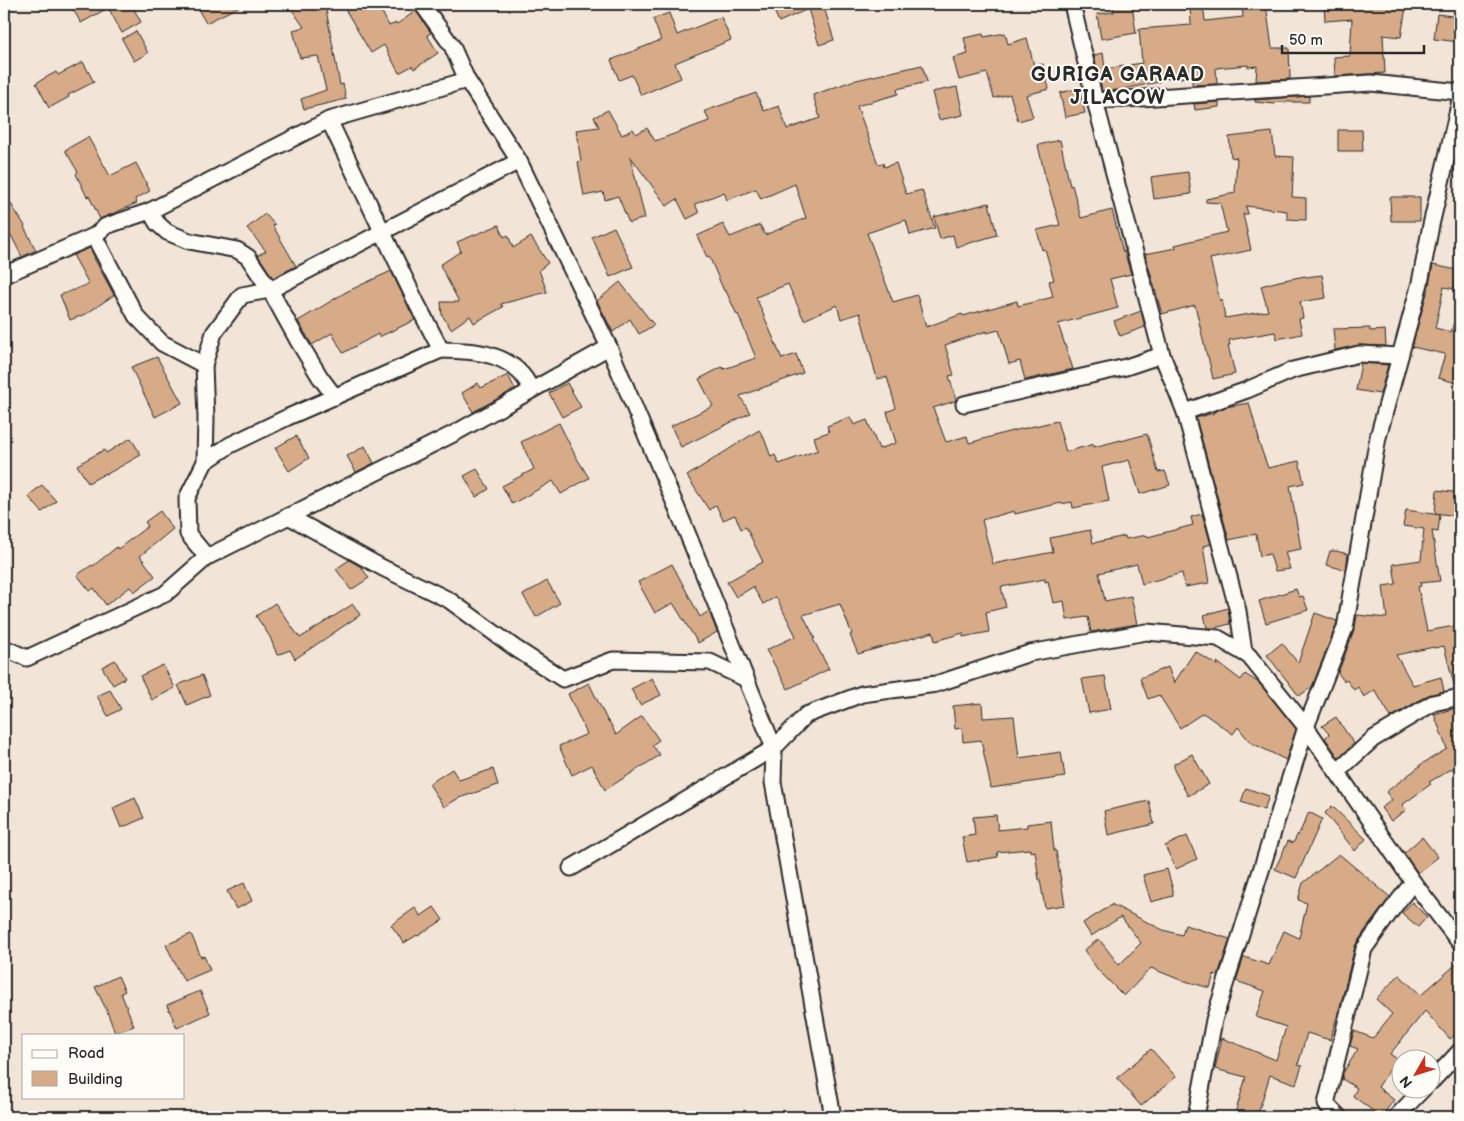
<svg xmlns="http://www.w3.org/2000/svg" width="1464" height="1121" viewBox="0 0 1464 1121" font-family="'Balsamiq Sans',sans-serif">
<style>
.building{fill:#d7ab88;stroke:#2b2b2b}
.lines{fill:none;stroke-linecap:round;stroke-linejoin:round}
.minor-casing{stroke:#2b2b2b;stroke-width:19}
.minor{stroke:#fdfcf7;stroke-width:15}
.labels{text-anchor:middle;stroke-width:4;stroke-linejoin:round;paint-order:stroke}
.district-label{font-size:20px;font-weight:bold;letter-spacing:1px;fill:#2b2b2b;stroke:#fdfcf7}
</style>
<rect width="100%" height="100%" fill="#f2e4d6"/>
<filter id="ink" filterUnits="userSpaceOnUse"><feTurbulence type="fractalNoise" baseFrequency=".02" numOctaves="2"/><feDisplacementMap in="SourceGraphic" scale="10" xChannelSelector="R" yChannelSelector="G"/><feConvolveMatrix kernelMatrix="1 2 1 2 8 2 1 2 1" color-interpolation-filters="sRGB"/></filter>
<g filter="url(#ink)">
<g class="building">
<polygon points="70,4 115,4 81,23"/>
<polygon points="118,4 131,4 141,22 122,33 109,9"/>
<polygon points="195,4 244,4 206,23"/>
<polygon points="288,4 325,4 340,85 343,84 346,99 304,109 301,99 326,90 318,56 300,58 293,30 304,27"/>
<polygon points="342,4 368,4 371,10 379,6 389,26 396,23 397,24 416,11 431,33 427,35 438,53 414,69 412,66 399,73 384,45 371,53"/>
<polygon points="771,4 823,4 834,40 819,45 808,9 779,22"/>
<polygon points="1113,4 1132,4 1136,33 1101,39 1097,14 1114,12"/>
<polygon points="1190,4 1203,4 1205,21 1243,17 1242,4 1266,4 1272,48 1289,48 1290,79 1256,81 1257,66 1248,67 1248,65 1216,68 1217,84 1192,85 1192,77 1159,79 1159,82 1118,90 1102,91 1094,55 1103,53 1105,69 1142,63 1139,29 1191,25"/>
<polygon points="1324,4 1384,4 1406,7 1401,37 1383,35 1385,73 1335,76 1334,57 1350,56 1352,19 1325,21"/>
<polygon points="669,13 677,35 721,17 731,40 675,63 681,78 641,95 632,75 619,80 611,60 661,40 653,19"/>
<polygon points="1437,14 1460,17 1460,42 1434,39"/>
<polygon points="136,31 148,53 134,61 122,39"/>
<polygon points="1005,33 1008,44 1027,38 1034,66 1043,64 1049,89 1026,95 1033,117 1018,121 1010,94 994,98 987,73 959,80 953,58 968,54 964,38 983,34 984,37"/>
<polygon points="83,62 94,82 68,95 69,97 49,108 36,83 56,72 58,75"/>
<polygon points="922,65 927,82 897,89 898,94 857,106 878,164 883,163 884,167 896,163 906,194 922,190 935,228 910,235 906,220 867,233 893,302 917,295 926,327 962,314 963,316 1017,301 1018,306 1053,297 1049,281 1054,280 1045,249 1042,250 1037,230 1060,225 1044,172 1038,145 1060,140 1070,186 1072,185 1081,218 1112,210 1123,252 1124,251 1131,274 1110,279 1118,308 1058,324 1073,369 1025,380 1020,361 1009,364 999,330 987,333 987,331 945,345 954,375 949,376 956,399 955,401 933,408 946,442 967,436 969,443 1008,432 1057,421 1066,452 1094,444 1094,447 1121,440 1121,441 1147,434 1158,472 1165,471 1170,485 1140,494 1129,460 1102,467 1109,501 1073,508 1072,502 1061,504 1061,503 1015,514 1014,511 982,520 993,564 1053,552 1050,538 1090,530 1093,543 1125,536 1126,539 1147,535 1148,537 1193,525 1191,517 1202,514 1211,544 1203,546 1209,583 1185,587 1182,573 1142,584 1137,564 1099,573 1105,601 1131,596 1137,624 1091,632 1088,617 1086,618 1086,617 1067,620 1064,601 1053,603 1048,581 1045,582 1045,579 1001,587 1006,607 986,612 989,632 963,637 963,633 935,641 933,632 858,654 850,635 852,634 840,604 803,615 815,638 813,639 829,669 788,689 766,650 796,636 776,597 763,604 753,587 736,597 727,582 763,562 746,527 741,529 735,515 723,520 716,505 709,510 687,476 759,430 764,438 771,457 775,455 779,464 818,450 814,437 829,432 827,426 850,417 854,425 867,420 879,449 896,443 887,412 896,408 887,377 877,379 860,313 841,319 837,305 804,320 788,284 756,297 782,359 796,354 803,373 740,396 750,413 681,447 671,426 713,406 699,379 722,367 724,369 756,358 738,314 737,315 726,291 724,291 709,256 707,257 697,236 723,224 730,237 760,225 765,235 806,218 795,184 761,199 756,189 727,200 724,192 695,204 699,213 687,219 677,199 667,206 630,156 645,218 629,223 618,196 605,200 603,192 584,196 578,162 581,161 576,130 599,127 594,117 608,110 622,135 633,129 636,134 647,128 655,141 709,121 705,111 756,93 764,111 779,106 787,129 820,118 813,95 852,81"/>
<polygon points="957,87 963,115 939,120 932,92"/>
<polygon points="1079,88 1085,113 1065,117 1060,93"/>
<polygon points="1309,96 1309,102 1275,102 1275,104 1255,102 1255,100"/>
<polygon points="1219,102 1219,107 1195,110 1194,104"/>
<polygon points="1338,130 1362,130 1363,151 1338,151"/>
<polygon points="1272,132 1275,156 1294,157 1292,197 1306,198 1306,220 1287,219 1287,211 1246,206 1248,214 1243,214 1251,250 1210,259 1220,301 1222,300 1225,318 1268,311 1261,286 1279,281 1305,276 1306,277 1322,275 1326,298 1300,302 1303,318 1299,319 1302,334 1277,339 1275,332 1229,340 1230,345 1228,345 1235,374 1213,379 1208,356 1207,356 1195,305 1162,314 1145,254 1176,248 1175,245 1227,232 1220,203 1206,202 1206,199 1235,193 1237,158 1231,157 1229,137"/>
<polygon points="88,137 110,176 136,163 150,191 135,199 137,203 100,219 89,196 87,197 76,174 78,172 65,150"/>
<polygon points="1188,172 1191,194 1154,199 1151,177"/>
<polygon points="4,193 25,226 24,227 36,250 22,257 11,235 4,240"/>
<polygon points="1390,197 1420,197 1420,221 1391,221"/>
<polygon points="989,203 997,235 956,247 953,235 940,239 934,217"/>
<polygon points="265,214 275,225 273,226 296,266 273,278 258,255 266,251 247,228"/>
<polygon points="499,225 504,237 508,235 513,248 531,237 548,263 539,270 547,292 501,304 503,307 474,323 470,316 451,329 442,315 441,302 459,302 440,265 461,251 457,242"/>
<polygon points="614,227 633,267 610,277 592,237"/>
<polygon points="90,248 95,258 94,258 114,295 86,314 70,320 60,295 89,284 73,255"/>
<polygon points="1433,265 1457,270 1454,289 1444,287 1435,328 1451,332 1456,316 1460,316 1460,384 1438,378 1445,354 1412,347 1429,285"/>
<polygon points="391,271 415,320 379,337 378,334 343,353 332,333 312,345 298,321 346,292"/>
<polygon points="620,282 654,325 639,334 630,319 613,332 597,301"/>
<polygon points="1141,311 1145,327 1120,336 1114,321"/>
<polygon points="1370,328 1370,331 1385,330 1386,346 1359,345 1335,350 1333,329"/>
<polygon points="157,357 182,403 155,417 131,367"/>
<polygon points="1361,363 1388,365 1380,394 1356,390"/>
<polygon points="508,375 515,389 473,412 462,393 478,383 481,388"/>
<polygon points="567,383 581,407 562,417 549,393"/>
<polygon points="1249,403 1259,439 1258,440 1268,468 1299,461 1304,483 1290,486 1301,549 1285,552 1290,569 1275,571 1270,554 1260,556 1256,534 1229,540 1196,418 1214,413 1214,412 1226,407"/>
<polygon points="559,423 575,455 589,478 561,494 553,481 512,504 502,486 534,469 521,442"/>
<polygon points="296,436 309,458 289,471 275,448"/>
<polygon points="131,438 141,455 107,474 106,473 88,483 77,465 104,450 106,453"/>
<polygon points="365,446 374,463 356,472 347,456"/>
<polygon points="477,469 489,489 476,497 464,476"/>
<polygon points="42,485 56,501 42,512 28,496"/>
<polygon points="1437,490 1460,493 1458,516 1435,513"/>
<polygon points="1406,510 1440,515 1438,532 1432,531 1440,581 1420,583 1421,586 1418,587 1427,631 1460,625 1460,688 1455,688 1444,646 1434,648 1434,647 1396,655 1413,685 1441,677 1444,691 1428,695 1391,717 1375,690 1364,697 1358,687 1354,690 1346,679 1344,681 1338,673 1355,628 1357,615 1387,618 1383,586 1396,584 1393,564 1421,560 1424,529 1403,526"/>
<polygon points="160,511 173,529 140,556 155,576 134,592 130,587 106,605 94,588 90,591 77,575 92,565 93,566 117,547 118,549 148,526 145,522"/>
<polygon points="1330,551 1336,551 1348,554 1346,570 1326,565"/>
<polygon points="349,560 361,567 369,578 351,590 336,569"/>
<polygon points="672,564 700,617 709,611 717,632 698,643 673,603 655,613 638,582"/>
<polygon points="547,581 560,603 536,617 523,595"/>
<polygon points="1296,589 1299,597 1303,596 1308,610 1266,623 1259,601"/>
<polygon points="275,603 300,638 353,604 360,615 295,659 290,650 277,655 270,637 256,616"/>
<polygon points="1228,608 1230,624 1214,628 1207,628 1204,615"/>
<polygon points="1315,613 1337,621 1336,625 1312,687 1299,696 1267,655 1282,643 1298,663"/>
<polygon points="1195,651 1218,666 1217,662 1241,680 1245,674 1259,683 1296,729 1286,760 1250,742 1238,727 1233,734 1203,713 1180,728 1159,695 1148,699 1140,678 1168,667 1174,683"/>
<polygon points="115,660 125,678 113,685 102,667"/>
<polygon points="163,665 175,688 152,700 140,676"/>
<polygon points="202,675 210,695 187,705 178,685"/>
<polygon points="1105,676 1111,709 1089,713 1082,679"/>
<polygon points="652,678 661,695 640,705 631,689"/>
<polygon points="589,683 608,722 609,721 616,735 642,716 659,740 652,745 660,755 605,790 592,765 572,775 559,746 587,734 568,694"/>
<polygon points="110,690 121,709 108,716 97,696"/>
<polygon points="982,703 983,718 1014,716 1019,758 1061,752 1065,777 991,788 981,740 963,742 962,728 955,729 953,706"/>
<polygon points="1460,707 1460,780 1459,781 1454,768 1450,770 1429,782 1431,784 1402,805 1406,810 1391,821 1381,808 1392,800 1386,792 1420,766 1420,765 1447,749 1434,714"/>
<polygon points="1336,717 1354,744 1339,758 1325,738 1329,734 1322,726"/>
<polygon points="1192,754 1209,784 1188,796 1174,770 1174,764"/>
<polygon points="452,769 459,780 493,769 498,785 459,798 444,807 429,784"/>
<polygon points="1246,788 1269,796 1264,810 1241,802"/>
<polygon points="135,798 144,818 121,828 113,808"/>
<polygon points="1149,801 1154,824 1108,835 1104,811"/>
<polygon points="1332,806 1366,839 1355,851 1325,813"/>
<polygon points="1309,812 1322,819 1296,878 1275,869 1288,841 1293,843 1299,832 1300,832"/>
<polygon points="996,815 998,830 1027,827 1027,824 1051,821 1054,851 1056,851 1065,905 1045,908 1040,880 1039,880 1035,851 1030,852 1030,849 997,852 998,857 967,862 962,837 975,835 973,817"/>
<polygon points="1187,836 1197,859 1176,869 1165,846"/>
<polygon points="1422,837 1438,857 1418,873 1404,853"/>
<polygon points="1339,854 1390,897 1364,932 1355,946 1340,1007 1330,1040 1307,1033 1298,1065 1302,1066 1296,1084 1270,1075 1257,1117 1234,1117 1246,1077 1215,1069 1222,1038 1276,1060 1286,1027 1256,1017 1265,991 1236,981 1244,957 1269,965 1284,931 1299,938 1307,903 1298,900 1303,883"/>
<polygon points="1167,869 1173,890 1173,896 1151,902 1143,875"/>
<polygon points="244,883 252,901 236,909 227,891"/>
<polygon points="1412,902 1427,917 1418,927 1402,913"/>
<polygon points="1111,904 1163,930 1182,935 1185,925 1230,939 1218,975 1214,974 1210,988 1178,979 1151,968 1124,996 1098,970 1084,950 1099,939 1119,965 1141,943 1121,917 1091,936 1083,923 1112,905"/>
<polygon points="434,907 443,920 418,936 417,935 404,943 391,925 415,908 421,916"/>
<polygon points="191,934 201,957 204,956 210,970 184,981 166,945"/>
<polygon points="1460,961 1460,1030 1450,1039 1425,1011 1390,1054 1397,1059 1378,1087 1394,1100 1381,1117 1353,1096 1357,1088 1342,1079 1343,1073 1358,1049 1350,1046 1354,1031 1373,1038 1392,1014 1376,999 1399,975 1421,995"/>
<polygon points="118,976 125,991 121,993 134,1026 115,1033 107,1011 95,987"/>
<polygon points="200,991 210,1013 177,1028 167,1005"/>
<polygon points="1151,1049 1176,1077 1141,1106 1117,1078"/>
</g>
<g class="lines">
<defs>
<g id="minor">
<polyline points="422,4 452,46 467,80 519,161 609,347 686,530 774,748 773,782 833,1117"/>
<polyline points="1072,4 1095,101 1162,355 1185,412 1238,611 1244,652 1249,656 1306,727 1413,882 1460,943"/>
<polyline points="1095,101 1371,83 1460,92"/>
<polyline points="329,120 467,80"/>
<polyline points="150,211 106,226 94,236 136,316 162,343 204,365 206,418 205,462"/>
<polyline points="4,275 94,236"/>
<path d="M441 350C476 351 514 352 531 389"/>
<polyline points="204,365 214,333 242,295 270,290 519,161"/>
<polyline points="964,404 1126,367 1162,355"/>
<polyline points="1185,412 1247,390 1293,370 1359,354 1400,356"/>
<polyline points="288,516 383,568 449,600 515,648 563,679 613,660 710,662 746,679"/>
<polyline points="207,557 188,534 187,498 205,462 230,445 288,417 441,350 417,304 329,120 150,211 157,223 167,232 189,241 237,250 248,257 270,290 297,339 320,377 335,397"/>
<polyline points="4,648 27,658 165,594 207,557 455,433 609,347"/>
<polyline points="1337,772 1373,739 1433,703 1460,697"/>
<polyline points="571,868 774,748 806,715 862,694 936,684 1030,653 1146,632 1218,638 1249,656"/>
<polyline points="1432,1081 1460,1051"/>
<polyline points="1196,1117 1214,1020 1306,727 1345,628 1378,437 1420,283 1431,225 1460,101"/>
<polyline points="1339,1117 1326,1104 1364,949 1393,908 1413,882"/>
<polyline points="1396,1117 1424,1088"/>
</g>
</defs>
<use href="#minor" class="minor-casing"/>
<use href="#minor" class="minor"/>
</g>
</g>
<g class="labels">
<g class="district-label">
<text x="1118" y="81">GURIGA GARAAD<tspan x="1118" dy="23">JILACOW</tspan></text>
</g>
</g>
<rect width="1464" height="1121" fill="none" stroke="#fdfcf7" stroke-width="20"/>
<rect x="10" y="10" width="1444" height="1101" fill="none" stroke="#2b2b2b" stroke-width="2" filter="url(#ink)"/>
<rect x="22" y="1034" width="162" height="65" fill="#fdfcf7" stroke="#a9a8a5"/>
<rect x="32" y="1050" width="25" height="8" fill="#fdfcf7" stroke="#a9a8a5"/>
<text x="68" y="1058" font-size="15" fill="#2b2b2b">Road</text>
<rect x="32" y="1071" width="25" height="15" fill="#d7ab88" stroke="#a9a8a5"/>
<text x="68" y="1084" font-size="15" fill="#2b2b2b">Building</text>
<g transform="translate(1416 1074) rotate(231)"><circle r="24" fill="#fdfcf7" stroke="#a9a8a5"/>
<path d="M0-4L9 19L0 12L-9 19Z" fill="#c8321e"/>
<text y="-8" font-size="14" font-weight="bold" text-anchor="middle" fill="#2b2b2b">N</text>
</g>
<path d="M1282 45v8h142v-8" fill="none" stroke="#2b2b2b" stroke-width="2.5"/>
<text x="1289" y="45" font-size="15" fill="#2b2b2b" stroke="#fdfcf7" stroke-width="4" paint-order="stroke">50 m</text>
</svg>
